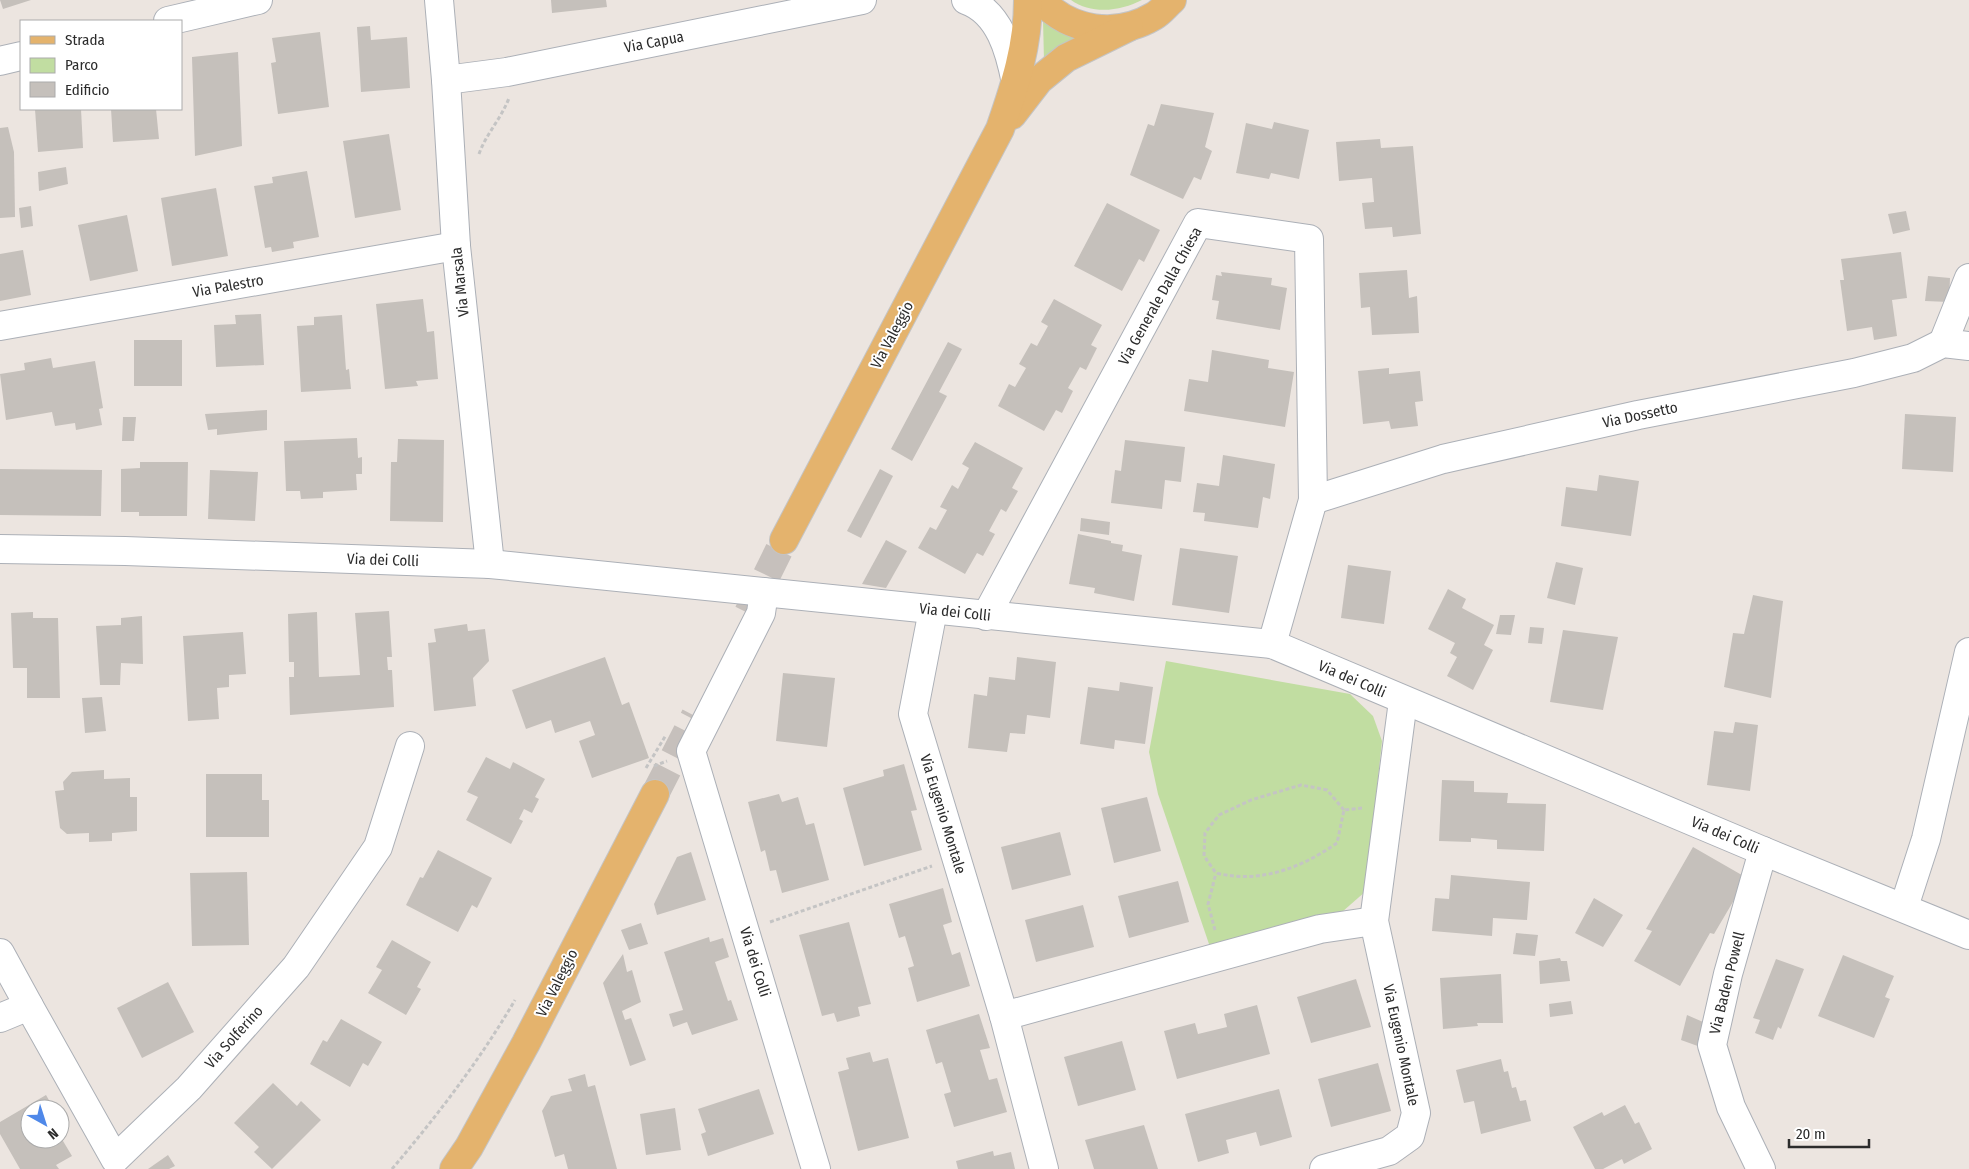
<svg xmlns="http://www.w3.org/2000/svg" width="1969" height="1169" viewBox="0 0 1969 1169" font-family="'Fira Sans Condensed',sans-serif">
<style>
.green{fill:#c1dda1}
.building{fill:#c5c0bb}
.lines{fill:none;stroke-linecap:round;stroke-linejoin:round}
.major-tunnel{stroke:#c6c0bc;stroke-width:28;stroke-dasharray:28 14;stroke-linecap:butt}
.minor-casing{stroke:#acb0b7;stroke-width:30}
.major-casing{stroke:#c4c4c4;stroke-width:30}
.path{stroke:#c4c4c4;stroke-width:3;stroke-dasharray:4 2.5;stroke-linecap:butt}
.minor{stroke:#fff;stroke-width:28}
.major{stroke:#e4b36d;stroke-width:28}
.labels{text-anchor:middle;stroke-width:4;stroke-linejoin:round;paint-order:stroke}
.street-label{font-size:15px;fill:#2c2c2c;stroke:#fff}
</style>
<rect width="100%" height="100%" fill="#ece5e0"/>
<g class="green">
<path d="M1071 0H1142C1121 11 1092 15 1071 0Z"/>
<polygon points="1043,20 1074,37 1044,61"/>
<polygon points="1166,661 1350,694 1373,716 1382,741 1366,891 1342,912 1210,947 1158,794 1149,752"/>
</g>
<g class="building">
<polygon points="0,0 31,0 3,9"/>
<polygon points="551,0 606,0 607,7 552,13"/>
<polygon points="370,26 371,40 407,37 410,88 361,92 357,27"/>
<polygon points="320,32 329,107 278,114 271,63 276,62 272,38"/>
<polygon points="238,52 242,146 195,156 192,57"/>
<polygon points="1161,104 1214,113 1205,147 1212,151 1201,180 1194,177 1183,199 1130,175 1148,124 1154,126"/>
<polygon points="35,109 81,109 83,148 38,152"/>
<polygon points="111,109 156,109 159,139 113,142"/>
<polygon points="1274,122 1309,130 1299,179 1271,173 1269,179 1236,173 1246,123 1272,129"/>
<polygon points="8,127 14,152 15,217 0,218 0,128"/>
<polygon points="389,134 401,210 355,218 343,141"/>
<polygon points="1380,139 1381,148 1413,146 1421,234 1393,237 1392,227 1365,229 1362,203 1374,202 1372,178 1339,181 1336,142"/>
<polygon points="66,167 68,184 39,191 38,172"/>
<polygon points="307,171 319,237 293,242 294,248 272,252 271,247 265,248 254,186 273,183 272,177"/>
<polygon points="216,188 228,256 172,266 161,198"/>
<polygon points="1107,203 1160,230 1144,262 1139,259 1122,291 1074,266"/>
<polygon points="31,206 33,226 21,228 19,208"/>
<polygon points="1906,211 1910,230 1893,234 1888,214"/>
<polygon points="127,215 138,271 90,281 78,225"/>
<polygon points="23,250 31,295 0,301 0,254"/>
<polygon points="1901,252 1907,298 1892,300 1897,336 1874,340 1872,327 1847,331 1840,280 1844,280 1841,259"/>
<polygon points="1407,270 1409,298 1417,296 1419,333 1372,335 1370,307 1361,308 1359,273"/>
<polygon points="1221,272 1272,278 1271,285 1287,288 1280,330 1216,319 1219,301 1212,300 1216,275 1222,276"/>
<polygon points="1928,276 1950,278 1949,302 1925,301"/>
<polygon points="423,299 427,332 434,331 438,379 416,381 418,386 385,389 376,304"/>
<polygon points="1054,299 1102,325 1091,345 1097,348 1086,370 1080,367 1068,388 1073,391 1062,413 1056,410 1044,431 998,406 1009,384 1015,387 1026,368 1019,364 1031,343 1037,346 1048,326 1041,322"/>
<polygon points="261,314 264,365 216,367 214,325 236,324 235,315"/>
<polygon points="342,315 346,370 349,369 351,389 301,392 297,326 314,325 314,317"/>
<rect x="134" y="340" width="48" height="46"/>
<polygon points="948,342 962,349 939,392 947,396 912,461 891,449"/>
<polygon points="1212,350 1269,360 1268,368 1294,372 1285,427 1184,411 1189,379 1208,382"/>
<polygon points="51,358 53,368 95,361 103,408 99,409 102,425 76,430 75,423 55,426 52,412 6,420 0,374 25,370 24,363"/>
<polygon points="1389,368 1389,374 1420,371 1423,401 1415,402 1418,426 1391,429 1389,421 1363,424 1358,371"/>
<polygon points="267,410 267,430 217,435 217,429 208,430 205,414"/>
<polygon points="1905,414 1956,417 1953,472 1902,469"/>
<polygon points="123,417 136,417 134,441 122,441"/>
<polygon points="357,438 358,458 362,457 362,474 356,474 357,490 323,492 323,498 301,499 300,491 286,491 284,441"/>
<polygon points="398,439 444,440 443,522 390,521 391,462 397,462"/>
<polygon points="1125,440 1185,447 1181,482 1165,480 1162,509 1111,503 1115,470 1121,471"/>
<polygon points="975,442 1023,468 1012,488 1018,491 1006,512 1001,509 989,531 995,534 983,556 977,553 965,574 918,548 930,527 936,530 947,510 940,507 952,485 958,489 969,468 962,464"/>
<polygon points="1223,455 1275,464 1270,499 1263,497 1258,528 1204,521 1205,513 1193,512 1197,483 1219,486"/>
<polygon points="140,462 188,462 187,516 139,516 139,512 121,512 121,469 140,468"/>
<polygon points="0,469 102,470 101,516 0,515"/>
<polygon points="880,469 893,476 861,538 847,531"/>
<polygon points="210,470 258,472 255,521 208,519"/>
<polygon points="1599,475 1639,481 1631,536 1561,526 1566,487 1597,491"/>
<polygon points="1081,518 1110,522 1109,535 1080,531"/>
<polygon points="1078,534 1111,541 1111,543 1123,545 1122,551 1142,555 1134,601 1094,593 1095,588 1069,584"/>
<polygon points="886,540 907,551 886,588 862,584"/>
<polygon points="1180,548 1238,556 1229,613 1172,605"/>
<polygon points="1556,562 1583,568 1575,605 1547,598"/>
<polygon points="1348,565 1391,571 1384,624 1341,618"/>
<polygon points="1448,589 1466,599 1462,608 1494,625 1484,645 1493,650 1473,690 1447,676 1457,657 1450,653 1455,643 1428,629"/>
<polygon points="1753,595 1783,601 1771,698 1724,687 1733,633 1744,634"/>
<polygon points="389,611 392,657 387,657 388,670 392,670 394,707 290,715 289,677 294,677 294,662 289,662 288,614 317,612 319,677 360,675 355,613"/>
<polygon points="33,612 33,618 58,618 60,698 27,698 27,668 13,668 11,613"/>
<polygon points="1500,615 1515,615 1511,635 1496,634"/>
<polygon points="142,616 143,664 121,663 120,685 100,685 96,626 121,625 121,618"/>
<polygon points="467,624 468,631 485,629 489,661 473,678 476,706 434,711 428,643 436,642 434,629"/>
<polygon points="1530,627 1544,628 1542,644 1528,643"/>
<polygon points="1563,630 1618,637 1603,710 1550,702"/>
<polygon points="243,632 246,674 229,675 229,687 217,688 219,719 188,721 183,636"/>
<polygon points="605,657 622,705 629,702 649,758 592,778 579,741 595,735 590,721 555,733 551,720 526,729 512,690"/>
<polygon points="1017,657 1056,662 1050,718 1027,715 1025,734 1010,733 1007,752 968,748 974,694 987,696 989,677 1015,680"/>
<polygon points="783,673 835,678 827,747 776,741"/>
<polygon points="1120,682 1153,687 1145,744 1115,740 1114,749 1080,744 1088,687 1119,691"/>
<polygon points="102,697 106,731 85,733 82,698"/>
<polygon points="1735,722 1758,725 1750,791 1707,785 1714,731 1733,733"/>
<polygon points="486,757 510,769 513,762 545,779 535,797 539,799 532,813 524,809 519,819 523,821 511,844 466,820 478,797 467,792"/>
<polygon points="904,764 917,810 911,811 922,850 864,866 843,788 884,776 883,770"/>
<polygon points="104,770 104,779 130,778 130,797 137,797 137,831 112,833 112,841 89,842 89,833 67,834 60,828 55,791 64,790 63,782 72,772"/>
<polygon points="206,774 262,774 262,800 269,800 269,837 206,837"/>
<polygon points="1442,780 1474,781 1474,792 1508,793 1507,803 1546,804 1544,851 1497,849 1497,840 1471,838 1471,842 1439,841"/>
<polygon points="779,794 782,802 798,797 806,825 814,823 829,880 782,893 776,870 770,871 765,850 761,852 748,802"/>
<polygon points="1147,797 1161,851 1114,863 1101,808"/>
<polygon points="1060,832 1071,875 1012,890 1001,847"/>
<polygon points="1693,847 1747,878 1714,934 1710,933 1680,986 1634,961 1652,931 1646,929"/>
<polygon points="438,850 492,878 477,908 472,905 458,932 406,905 420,877 423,878"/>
<polygon points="691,852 706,900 657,915 654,904 677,857"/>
<polygon points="247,872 249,945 192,946 190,873"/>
<polygon points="1451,875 1530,882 1527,920 1493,918 1492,936 1432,931 1435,898 1449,899"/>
<polygon points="1178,881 1189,922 1129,938 1118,896"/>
<polygon points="943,888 952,922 943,925 952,955 960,952 970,986 917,1002 908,968 914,966 905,936 899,938 889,904"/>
<polygon points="1594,898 1623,915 1603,947 1575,933"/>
<polygon points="1083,905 1094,947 1036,962 1025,920"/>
<polygon points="849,922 871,1004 858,1007 860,1016 837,1022 834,1013 822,1016 799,935"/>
<polygon points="641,923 648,944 629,950 621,930"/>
<polygon points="1516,933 1538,935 1535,956 1513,954"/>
<polygon points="709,937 710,942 723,938 729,957 715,962 728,1001 731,1000 738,1020 692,1035 687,1022 673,1027 669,1014 683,1010 664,952"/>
<polygon points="392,940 431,962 417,987 421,989 406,1015 368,993 382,970 376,967"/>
<polygon points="623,954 627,972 632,970 641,1002 622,1011 625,1020 631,1018 646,1060 630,1066 603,983"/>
<polygon points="1843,955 1894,976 1885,997 1890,999 1874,1038 1818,1016"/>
<polygon points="1560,958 1561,961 1567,961 1570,981 1540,984 1539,961"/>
<polygon points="1776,959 1804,969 1781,1029 1778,1027 1773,1040 1755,1033 1760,1020 1753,1018"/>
<polygon points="1501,974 1503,1023 1477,1023 1478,1026 1443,1029 1440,978"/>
<polygon points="1356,979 1371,1027 1311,1043 1297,997"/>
<polygon points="168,982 194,1032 142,1058 117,1008"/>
<polygon points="1571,1001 1573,1014 1550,1017 1549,1004"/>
<polygon points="1257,1005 1270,1054 1177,1079 1164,1031 1195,1023 1198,1034 1227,1027 1224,1014"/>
<polygon points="979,1014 990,1048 980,1050 989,1080 997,1078 1007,1112 954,1127 944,1094 951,1092 942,1062 936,1064 926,1030"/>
<polygon points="1687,1015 1710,1025 1706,1049 1681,1040"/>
<polygon points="341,1019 382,1042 368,1066 363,1063 350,1087 310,1064 323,1040 327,1042"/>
<polygon points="1122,1041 1136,1090 1078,1106 1064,1057"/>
<polygon points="870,1052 873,1062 888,1058 909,1138 858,1151 838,1072 849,1069 846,1058"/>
<polygon points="1501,1059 1504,1072 1508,1071 1512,1088 1516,1087 1520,1101 1526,1100 1531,1121 1481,1134 1474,1101 1464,1103 1456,1070"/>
<polygon points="1378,1063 1391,1111 1331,1127 1318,1079"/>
<polygon points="585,1074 588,1087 595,1085 617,1169 568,1169 564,1154 555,1157 542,1111 551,1096 572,1091 568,1079"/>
<polygon points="273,1083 297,1106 301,1101 321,1120 272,1169 254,1152 259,1147 234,1123"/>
<polygon points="759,1089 774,1134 708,1156 701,1134 706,1132 698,1109"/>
<polygon points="1279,1089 1292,1137 1260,1146 1256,1132 1226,1140 1229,1153 1198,1162 1185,1114"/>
<polygon points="46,1095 54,1109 30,1109 30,1139 60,1139 60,1136 72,1156 56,1165 59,1169 20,1169 0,1134 0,1122"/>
<polygon points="1625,1105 1635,1124 1639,1122 1652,1149 1624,1164 1622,1159 1603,1169 1595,1169 1573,1127 1602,1112 1604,1116"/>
<polygon points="675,1108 681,1150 646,1155 640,1114"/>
<polygon points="1144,1125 1158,1169 1094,1169 1085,1140"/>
<polygon points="993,1151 994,1156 1011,1152 1015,1169 958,1169 956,1161"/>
<polygon points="168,1155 175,1166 169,1169 148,1169"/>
</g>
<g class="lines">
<g class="major-tunnel">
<polyline points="748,613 784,540"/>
<polyline points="655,794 695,716"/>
</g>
<defs>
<g id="minor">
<polyline points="439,0 446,80 456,246 490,564"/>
<path d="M966 0C1000 12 1010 52 1016 83"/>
<polyline points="168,21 258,0"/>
<polyline points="0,61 21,56"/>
<polyline points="446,80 507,72 862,0"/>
<polyline points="0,326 456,246"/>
<polyline points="1943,343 1969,278"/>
<polyline points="1313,500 1443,459 1638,415 1854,373 1913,358 1943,343 1969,346"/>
<polyline points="0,549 125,551 490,564 1272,644 1763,851 1969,935"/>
<polyline points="764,592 761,613 691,751 816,1169"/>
<polyline points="933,610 913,714 1004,1016 1044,1169"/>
<polyline points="986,616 1198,223 1309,239 1313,500 1272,644"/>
<polyline points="1904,907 1926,839 1969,652"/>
<polyline points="0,953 29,1006"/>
<polyline points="1004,1016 1320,929 1374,921"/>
<polyline points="0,1018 29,1006 115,1159 189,1088 296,967 378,847 410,746"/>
<polyline points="1324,1169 1389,1151 1410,1136 1416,1113 1374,921 1403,701"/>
<polyline points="1761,1169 1731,1107 1712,1045 1728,974 1763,851"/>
</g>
<g id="major">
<path d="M1041 0C1070 32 1117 38 1154 16 1161 12 1166 5 1172 0"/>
<polyline points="1012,115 1039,80 1066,58 1129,27"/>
<path d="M784 540 1000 129C1015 86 1028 46 1028 0"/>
<polyline points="454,1169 469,1147 526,1043 655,794"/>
</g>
</defs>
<use href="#minor" class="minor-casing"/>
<use href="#major" class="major-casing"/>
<g class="path">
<path d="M479 154C486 134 501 119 509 98"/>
<polyline points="654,766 667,761"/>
<polyline points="646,768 666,735"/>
<path d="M1344 810 1327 790 1301 785 1251 800 1219 815 1205 833 1204 856 1216 873C1260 884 1301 868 1337 843L1344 810 1362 808"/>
<polyline points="770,922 932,866"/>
<polyline points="1215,930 1208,904 1216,873"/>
<path d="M392 1169C437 1116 480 1060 515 1000"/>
</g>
<use href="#minor" class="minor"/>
<use href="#major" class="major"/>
</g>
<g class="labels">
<g class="street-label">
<text transform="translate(654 42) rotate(-11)" y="5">Via Capua</text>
<text transform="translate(460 282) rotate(-96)" y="5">Via Marsala</text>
<text transform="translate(228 286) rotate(-10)" y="5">Via Palestro</text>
<text transform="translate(1160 296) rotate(-61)" y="5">Via Generale Dalla Chiesa</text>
<text transform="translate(892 335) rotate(-62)" y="5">Via Valeggio</text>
<text transform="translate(1640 415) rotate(-12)" y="5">Via Dossetto</text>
<text transform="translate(383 560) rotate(2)" y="5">Via dei Colli</text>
<text transform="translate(955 612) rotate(6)" y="5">Via dei Colli</text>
<text transform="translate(1352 679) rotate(23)" y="5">Via dei Colli</text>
<text transform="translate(943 814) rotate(73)" y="5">Via Eugenio Montale</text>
<text transform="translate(1725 835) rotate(23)" y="5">Via dei Colli</text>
<text transform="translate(755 962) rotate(73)" y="5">Via dei Colli</text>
<text transform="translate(557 983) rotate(-63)" y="5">Via Valeggio</text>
<text transform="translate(1727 983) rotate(-76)" y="5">Via Baden Powell</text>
<text transform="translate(234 1037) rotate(-48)" y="5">Via Solferino</text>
<text transform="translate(1401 1045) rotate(78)" y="5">Via Eugenio Montale</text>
</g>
</g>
<rect x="20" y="20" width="162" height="90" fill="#ffffff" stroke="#ababab"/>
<rect x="30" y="36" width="25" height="8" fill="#e4b36d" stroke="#ababab"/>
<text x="65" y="45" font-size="15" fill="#2c2c2c">Strada</text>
<rect x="30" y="58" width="25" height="15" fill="#c1dda1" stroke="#ababab"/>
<text x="65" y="70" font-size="15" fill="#2c2c2c">Parco</text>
<rect x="30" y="82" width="25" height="15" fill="#c5c0bb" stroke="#ababab"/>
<text x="65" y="95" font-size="15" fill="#2c2c2c">Edificio</text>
<g transform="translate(45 1124) rotate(141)"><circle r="24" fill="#ffffff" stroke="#ababab"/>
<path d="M0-4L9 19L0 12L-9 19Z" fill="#4f88e9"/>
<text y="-8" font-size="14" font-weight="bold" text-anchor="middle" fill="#2c2c2c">N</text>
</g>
<path d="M1789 1139v8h80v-8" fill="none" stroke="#2c2c2c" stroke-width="2.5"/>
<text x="1796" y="1139" font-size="15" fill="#2c2c2c" stroke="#ffffff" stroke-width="4" paint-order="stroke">20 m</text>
</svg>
